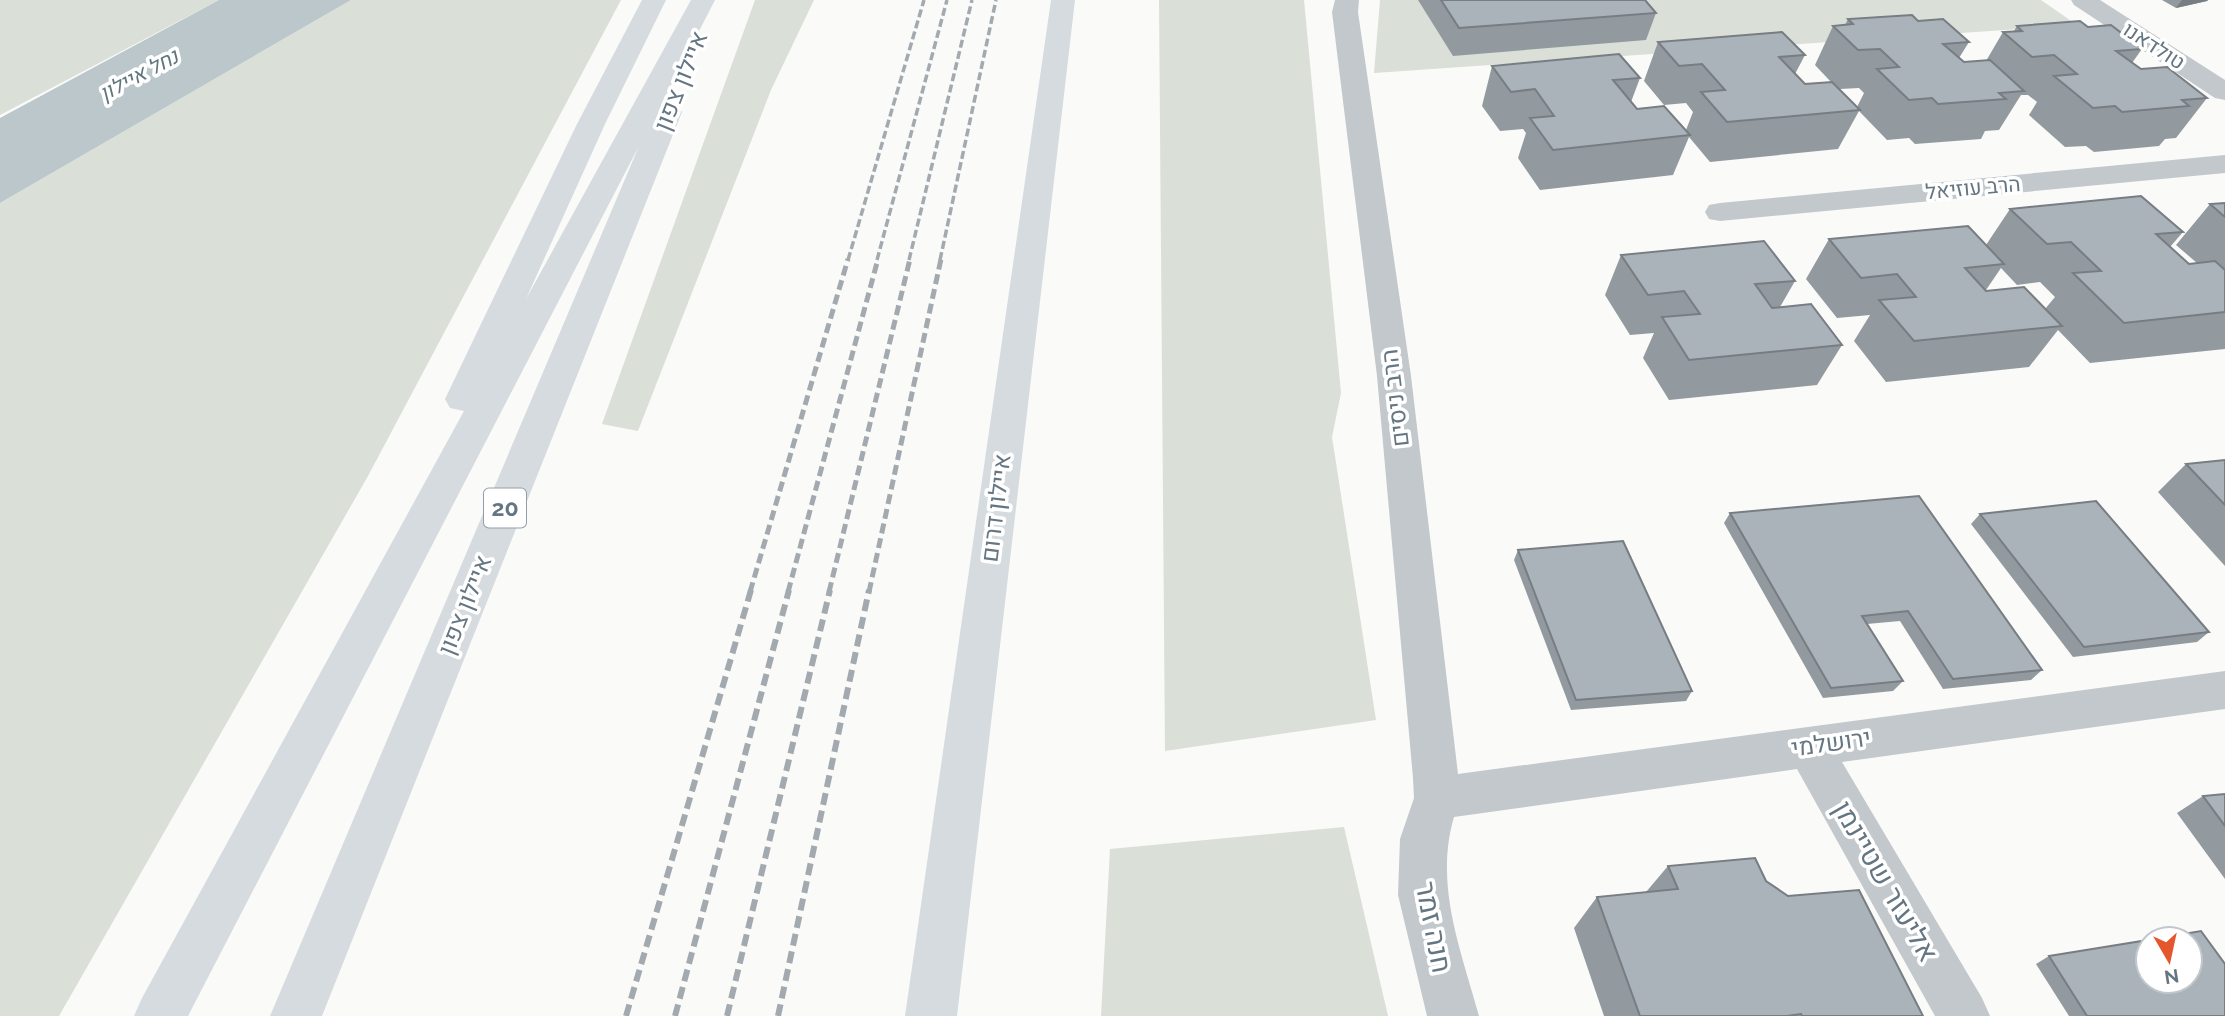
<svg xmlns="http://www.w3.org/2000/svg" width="2225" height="1016" viewBox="0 0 2225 1016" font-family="Raleway,Heebo,sans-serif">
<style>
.green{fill:#dadfd7}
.water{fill:#bbc7cb}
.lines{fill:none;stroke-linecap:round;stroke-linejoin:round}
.minor{fill:#c3c8cc;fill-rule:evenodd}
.motorway{fill:#d6dbdf;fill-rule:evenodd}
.rail-far2{stroke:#a2aab0;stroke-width:3.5;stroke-dasharray:8 3.5;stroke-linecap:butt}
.rail-far1{stroke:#a2aab0;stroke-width:5;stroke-dasharray:10 5;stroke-linecap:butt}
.rail{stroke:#a2aab0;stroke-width:6;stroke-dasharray:12 6;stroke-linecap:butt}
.wall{fill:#929a9f;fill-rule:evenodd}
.shaded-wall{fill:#777d82}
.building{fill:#aab3b9;stroke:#777d82;stroke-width:2}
.labels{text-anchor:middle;stroke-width:7;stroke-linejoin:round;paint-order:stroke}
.far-street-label{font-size:21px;fill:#657683;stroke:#fff}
.far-water-label{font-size:21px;font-style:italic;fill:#60757c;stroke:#fff}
.shield{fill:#fff;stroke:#939fa8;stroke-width:2}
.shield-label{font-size:23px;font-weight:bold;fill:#657683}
.street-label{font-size:24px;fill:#657683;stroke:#fff}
.near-street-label{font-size:28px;fill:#657683;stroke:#fff}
</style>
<rect width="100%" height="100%" fill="#fafaf8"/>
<g class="green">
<polygon points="0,0 219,0 0,115"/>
<polygon points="351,0 621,0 368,476 59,1016 0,1016 0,203"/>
<polygon points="755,0 814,0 771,90 638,431 602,424"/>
<polygon points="1159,0 1304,0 1341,393 1332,437 1376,720 1165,751"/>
<polygon points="1380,0 2041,0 2077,25 1374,73"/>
<polygon points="1344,827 1388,1016 1101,1016 1110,849"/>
</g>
<polygon class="water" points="219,0 351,0 0,203 0,118"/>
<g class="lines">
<g class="minor">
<path d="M1335 0H1359L1358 12 1411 376 1458 774 2225 671V709L1842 762 1982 998 1990 1016H1935L1797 769 1454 817C1434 885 1461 950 1479 1016H1427L1398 895 1400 839 1414 798 1413 778 1377 376 1332 12Z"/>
<polygon points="2071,0 2100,0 2225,80 2225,100 2215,98 2074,5"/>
<polygon points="2225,155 2225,173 1720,221 1709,219 1705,212 1709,205 1720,203"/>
</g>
<g class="motorway">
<polygon points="642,0 666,0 605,124 526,299 691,0 715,0 661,105 678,106 682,112 322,1016 270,1016 639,146 188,1016 134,1016 142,998 464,411 450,408 445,399 577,124"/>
<polygon points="1051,0 1075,0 957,1016 905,1016"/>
</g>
<g class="rail-far2">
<polyline points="848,260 924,0"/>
<polyline points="877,260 947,0"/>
<polyline points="909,260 972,0"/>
<polyline points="940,260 996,0"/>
</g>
<g class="rail-far1">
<polyline points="750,592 848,259"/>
<polyline points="788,592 878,259"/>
<polyline points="829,592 910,259"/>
<polyline points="869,592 941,259"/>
</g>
<g class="rail">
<polyline points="626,1016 751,590"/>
<polyline points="675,1016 789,590"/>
<polyline points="727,1016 830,590"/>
<polyline points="778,1016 869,590"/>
</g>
</g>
<g class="wall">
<polygon points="1418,0 1645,0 1656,13 1646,40 1453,56"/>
<polygon points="2162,0 2208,0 2207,1 2176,8"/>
<path d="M1848 19 1918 21 1969 42 1959 58 1964 62 1986 61 2003 32 2014 31 2017 26 2088 27 2142 49 2132 63 2141 69 2207 98 2176 138 2165 139 2159 146 2094 152 2086 146 2065 147 2029 115 2037 102 2028 95H2021L1999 130 1985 131 1981 139 1915 144 1909 138 1887 140 1859 111 1838 149 1710 162 1689 137 1673 175 1540 190 1518 158 1526 133 1523 129 1500 131 1482 106 1492 66 1640 78 1631 102 1637 109 1686 130 1693 112 1686 103 1664 105 1644 81 1658 42 1805 55 1795 74 1805 84 1831 82 1815 65 1833 26 1845 25ZM1859 88 1864 93 1857 107 1840 89Z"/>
<path d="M2225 203V349L2090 363 2058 330 2029 367 1886 382 1854 341 1870 315 1837 318 1806 279 1829 239 1986 245 2010 209 2183 232 2170 247 2189 264 2197 263 2176 245 2210 204ZM2001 268 2017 285 2040 282 2055 297 2045 309 1986 291V290Z"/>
<polygon points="1621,255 1795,281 1780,307 1842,345 1817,385 1669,400 1643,358 1654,333 1630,335 1605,295"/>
<polygon points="2225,460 2225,566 2158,492 2186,464"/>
<polygon points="1730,513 2042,670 2031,680 1943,689 1900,621 1867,624 1903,681 1893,691 1823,698 1724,523"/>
<polygon points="1980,514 2209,632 2197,642 2073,657 1971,524"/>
<polygon points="1518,550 1692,691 1686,701 1571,710 1514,560"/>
<polygon points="2225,794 2225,879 2177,813 2203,796"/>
<polygon points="1668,866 1766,881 1923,1016 1604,1016 1574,928 1597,897 1646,892"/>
<polygon points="2049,956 2225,1016 2069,1016 2036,964"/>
</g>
<polygon class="shaded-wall" points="2182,0 2208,0 2207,1 2176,8"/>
<g class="building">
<polygon points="1441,0 1645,0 1656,13 1459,28"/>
<polygon points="1912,15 1918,21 1943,19 1969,42 1943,44 1964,62 1990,60 2024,91 1999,93 2006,99 1938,104 1932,98 1909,100 1877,69 1899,67 1880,49 1858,50 1833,26 1853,24 1848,19"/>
<polygon points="2080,21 2088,27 2111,25 2142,49 2116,51 2141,69 2167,67 2207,98 2182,100 2189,106 2122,112 2115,106 2093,108 2054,76 2077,74 2054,55 2032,57 2003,32 2022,31 2017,26"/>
<polygon points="1782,32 1805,55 1779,57 1805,84 1832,82 1860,110 1727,122 1701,92 1725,90 1702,64 1679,66 1658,42"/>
<polygon points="1619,54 1640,78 1613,80 1637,109 1664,106 1690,135 1553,150 1530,118 1554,116 1535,89 1511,92 1492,66"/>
<polygon points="2141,196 2183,232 2156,234 2189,264 2215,261 2225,270 2225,312 2124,323 2073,273 2101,271 2071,242 2047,244 2010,209"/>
<polygon points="2225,203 2225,217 2210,204"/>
<polygon points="1968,226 2004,264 1965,268 1986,291 2024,287 2062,326 1914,341 1879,300 1916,297 1897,274 1861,278 1829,239"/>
<polygon points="1764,241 1795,281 1755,284 1772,308 1811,304 1842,345 1689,360 1662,317 1700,314 1684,291 1648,295 1621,255"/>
<polygon points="2225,460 2225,505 2186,464"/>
<polygon points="1919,496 2042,670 1953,679 1908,611 1862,616 1903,681 1831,688 1730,513"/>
<polygon points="2096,501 2209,632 2084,647 1980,514"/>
<polygon points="1623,541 1692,691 1576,700 1518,550"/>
<polygon points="2225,794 2225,826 2203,796"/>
<polygon points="1755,858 1766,881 1788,896 1859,890 1923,1016 1802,1016 1801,1014 1787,1016 1640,1016 1597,897 1678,889 1668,866"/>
<polygon points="2201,931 2225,964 2225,1016 2087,1016 2049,956 2148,940 2148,981 2190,981 2190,939 2153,939"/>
</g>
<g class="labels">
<g class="far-street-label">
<text transform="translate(2154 46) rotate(33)" y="7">טולדאנו</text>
<text transform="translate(1973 188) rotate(-5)" y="7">הרב עוזיאל</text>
</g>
<g class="far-water-label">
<text transform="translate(139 75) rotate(-28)" y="7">נחל איילון</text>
</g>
<rect class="shield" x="484" y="488.5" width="42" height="39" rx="5"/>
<g class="shield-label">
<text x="505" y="516">20</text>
</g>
<g class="street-label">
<text transform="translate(681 81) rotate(-68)" y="8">איילון צפון</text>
<text transform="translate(1395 398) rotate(-97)" y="8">הרב ניסים</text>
<text transform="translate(996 508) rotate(-83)" y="8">איילון דרום</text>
<text transform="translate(465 605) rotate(-68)" y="8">איילון צפון</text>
<text transform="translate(1831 743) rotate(-8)" y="8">ירושלמי</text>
</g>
<g class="near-street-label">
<text transform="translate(1886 881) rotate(60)" y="10">אליעזר שטיינמן</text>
<text transform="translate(1434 927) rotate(79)" y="10">חנה זמר</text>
</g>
</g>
<g transform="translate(2169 960) rotate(171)"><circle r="33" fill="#ffffff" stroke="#c1c8cd" stroke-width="2"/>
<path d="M0-5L12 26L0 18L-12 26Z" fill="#e4572e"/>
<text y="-10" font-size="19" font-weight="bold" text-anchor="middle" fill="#657683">N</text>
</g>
</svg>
